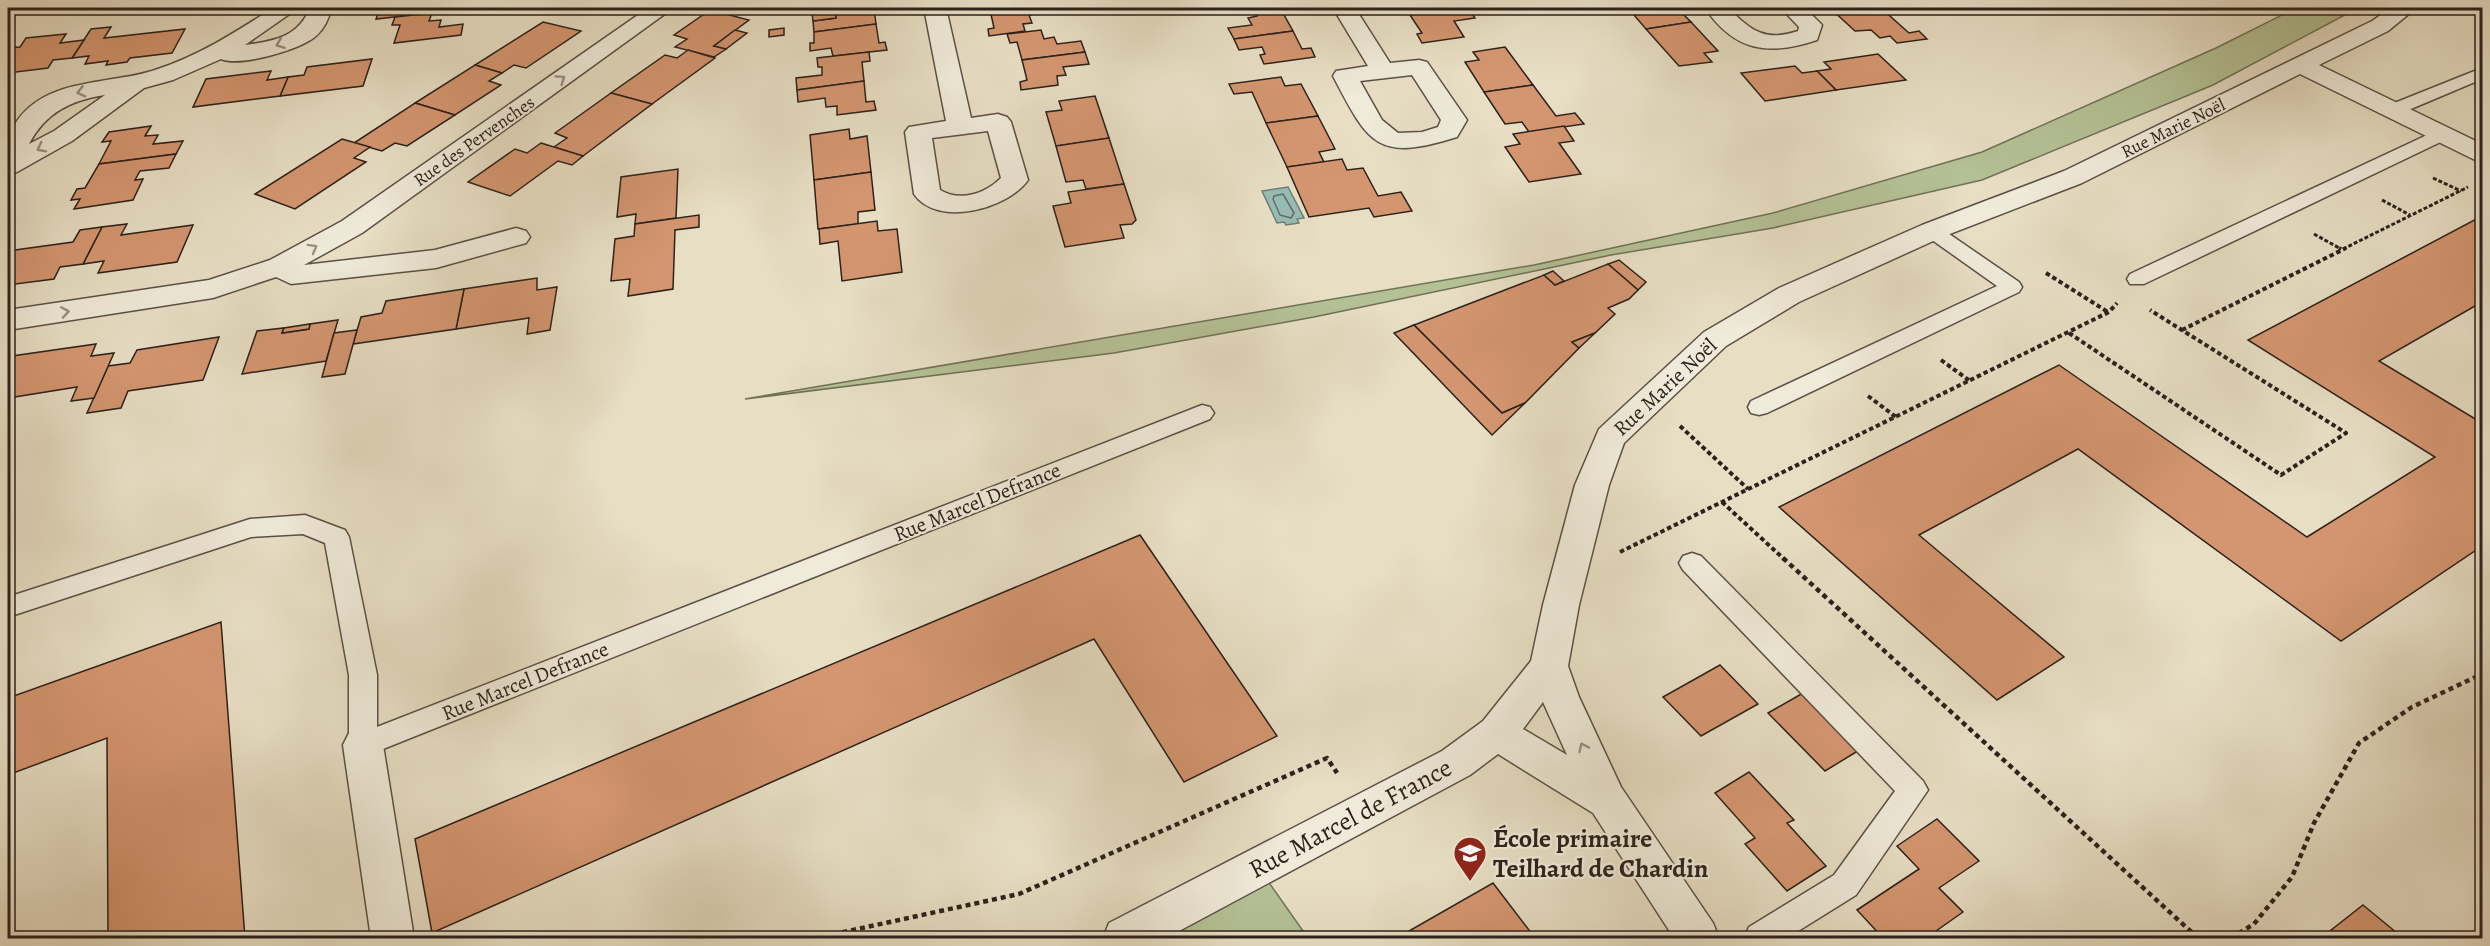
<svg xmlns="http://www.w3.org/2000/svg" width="2490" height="946" viewBox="0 0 2490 946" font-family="Alegreya,serif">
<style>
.green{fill:#b4c195;stroke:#707158;stroke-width:1.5}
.water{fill:#97bcb3;stroke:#6c7e76;stroke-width:1.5}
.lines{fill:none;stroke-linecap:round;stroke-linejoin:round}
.shore{stroke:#626e67;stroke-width:1.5}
.building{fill:#d49670;stroke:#2c211b;stroke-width:1.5}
.lane-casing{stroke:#5b5045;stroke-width:3}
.street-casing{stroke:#5b5045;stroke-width:3}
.path-far2{stroke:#2c211b;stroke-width:3;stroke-dasharray:4 2;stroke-linecap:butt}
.path-far1{stroke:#2c211b;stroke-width:4;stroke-dasharray:4.5 3;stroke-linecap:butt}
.path{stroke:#2c211b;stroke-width:4.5;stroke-dasharray:5 4;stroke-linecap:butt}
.lane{fill:#efead9;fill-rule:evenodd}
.street{fill:#efead9;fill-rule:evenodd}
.oneway{stroke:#979084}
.labels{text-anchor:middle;stroke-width:4.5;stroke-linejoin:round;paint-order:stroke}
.far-street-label{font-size:18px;fill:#2c211b;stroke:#efead9}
.street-label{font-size:21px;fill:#2c211b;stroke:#efead9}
.near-street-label{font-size:26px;fill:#2c211b;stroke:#efead9}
.near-poi-label{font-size:26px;font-weight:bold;fill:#2c211b;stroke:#efead9;text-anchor:start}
</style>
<rect width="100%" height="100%" fill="#e7dec4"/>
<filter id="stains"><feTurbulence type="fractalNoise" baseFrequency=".00333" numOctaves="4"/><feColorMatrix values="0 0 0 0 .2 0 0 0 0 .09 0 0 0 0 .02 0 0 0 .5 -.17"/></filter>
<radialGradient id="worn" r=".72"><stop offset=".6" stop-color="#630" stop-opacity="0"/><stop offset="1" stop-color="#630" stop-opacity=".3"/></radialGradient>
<g class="green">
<polygon points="2296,8 2358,8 2213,85 1982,180 1773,228 1611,255 1314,317 1114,353 745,399 1534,265 1773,213 1982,152 2216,48"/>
<polygon points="1258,867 1308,938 1127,938"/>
</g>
<polygon class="water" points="1288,187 1304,218 1297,219 1299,223 1286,225 1284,222 1277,223 1262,191"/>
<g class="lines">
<polygon class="shore" points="1283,194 1294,213 1291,218 1280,215 1273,199 1274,196"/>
</g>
<g class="building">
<polygon points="387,8 415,8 412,15 376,19 379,11 386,11"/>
<polygon points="835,8 874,8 876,24 814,32 813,21 836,18"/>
<polygon points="1010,8 1051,8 1053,12 1029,15 1032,23 1023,24 1025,31 989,36 988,29 994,28 990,10"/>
<polygon points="1253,8 1288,8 1290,12 1283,13 1293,31 1234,39 1228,28 1252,25 1248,18 1257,16"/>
<polygon points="1405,8 1468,8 1410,15"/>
<polygon points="1468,8 1475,18 1454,21 1464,37 1422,43 1417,34 1422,33 1410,15"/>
<polygon points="1628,8 1677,8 1691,22 1646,29"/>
<polygon points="1830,8 1881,8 1909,33 1919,31 1927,39 1897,43 1890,36 1880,38 1871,30 1855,31"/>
<polygon points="710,10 749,20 714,46 726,49 714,57 675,47 687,39 674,35"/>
<polygon points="835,10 836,18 813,21 812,13"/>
<polygon points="432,13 429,21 441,20 439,27 463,24 461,35 394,43 400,25 392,25 395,17"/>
<polygon points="543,22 581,31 526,68 514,65 502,73 475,65"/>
<polygon points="1691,22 1718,51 1704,53 1712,62 1679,66 1646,29"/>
<polygon points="876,24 879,43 885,42 887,50 833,56 831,48 810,51 810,43 814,43 814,32"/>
<polygon points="111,27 104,38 185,29 172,53 130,58 127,62 106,65 108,61 85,64 89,56 72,58 91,29"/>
<polygon points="784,28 784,35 769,37 769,30"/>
<polygon points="735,30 747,33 726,49 714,46"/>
<polygon points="1041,30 1044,39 1054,37 1057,44 1081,41 1085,52 1022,60 1017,42 1010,43 1007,34"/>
<polygon points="1293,31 1302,49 1311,48 1315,57 1264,64 1260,55 1265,54 1262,47 1239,50 1234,39"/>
<polygon points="66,34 60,43 84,40 72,58 53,60 48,68 8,73 8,48 20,47 26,38"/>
<polygon points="1505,47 1533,85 1484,92 1465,62 1479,60 1473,52"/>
<polygon points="688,50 715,58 652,104 611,93 665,55 677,58"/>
<polygon points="869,52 870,61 862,62 864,81 797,90 796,78 822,75 822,67 818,67 817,58"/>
<polygon points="1085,52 1089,64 1063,67 1066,75 1057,76 1058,85 1021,90 1020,82 1027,80 1022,60"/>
<polygon points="1878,54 1906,80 1836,90 1817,71 1831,69 1824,62"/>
<polygon points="372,59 363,86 280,96 288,77 304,75 307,67"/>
<polygon points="475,65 502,73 489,81 501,85 455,115 415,103"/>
<polygon points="1795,66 1802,73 1817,71 1836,90 1765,101 1741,73"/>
<polygon points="271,71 267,80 288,77 280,96 193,107 206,79"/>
<polygon points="1281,77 1285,86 1301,84 1318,116 1266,123 1252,92 1234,94 1229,84"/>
<polygon points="864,81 866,102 874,101 876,110 837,115 837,106 826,107 825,98 798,102 797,90"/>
<polygon points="1533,85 1556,116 1575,113 1584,124 1529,132 1522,122 1505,124 1484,92"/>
<polygon points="611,93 652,104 583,156 554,147 567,138 555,133"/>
<polygon points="1095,96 1109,138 1056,146 1046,112 1062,110 1059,101"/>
<polygon points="415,103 455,115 407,146 395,143 382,151 354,143"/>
<polygon points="1318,116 1335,149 1319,152 1324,162 1287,167 1266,123"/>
<polygon points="151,126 145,136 158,135 153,144 183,141 176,154 99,164 111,141 102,142 109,132"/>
<polygon points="1564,126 1574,141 1559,143 1581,174 1529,182 1505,147 1520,144 1513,134"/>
<polygon points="849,129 850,139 867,136 871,172 814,180 810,135"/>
<polygon points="1109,138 1124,184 1086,189 1083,180 1066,182 1056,146"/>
<polygon points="342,139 370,147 354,158 366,162 295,209 255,194"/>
<polygon points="541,143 583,156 572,165 558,161 510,196 468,182 515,149 527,153"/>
<polygon points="176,154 169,168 140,171 135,180 143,179 133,200 74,209 80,199 71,200 77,189 85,188 99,164"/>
<polygon points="1342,159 1347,170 1363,168 1378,196 1401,192 1412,211 1374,217 1369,208 1309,217 1287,167"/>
<polygon points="678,169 676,218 635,224 636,214 617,217 621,177"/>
<polygon points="871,172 875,210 858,212 858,224 818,229 814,180"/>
<polygon points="1124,184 1136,220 1132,224 1120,225 1124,238 1065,247 1053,206 1071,203 1068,192"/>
<polygon points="699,215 699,227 675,230 673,289 628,296 630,279 611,281 615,239 634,236 635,224"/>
<polygon points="2482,216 2482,302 2379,361 2482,423 2482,546 2341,641 2078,449 1919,535 2064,657 1997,700 1779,507 2059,365 2307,537 2435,457 2248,340"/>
<polygon points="877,221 878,231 897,229 902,272 842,281 838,241 820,244 819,229"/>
<polygon points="127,224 121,235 193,225 177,262 98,273 104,261 83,264 102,227"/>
<polygon points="102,227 83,264 60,267 54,279 8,285 8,251 73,242 80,230"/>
<polygon points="1619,260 1646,282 1638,290 1608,264"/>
<polygon points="1608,264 1638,290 1629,299 1608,308 1615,314 1595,333 1572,342 1579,348 1525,403 1502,413 1414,325 1544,275 1555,285"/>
<polygon points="1553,271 1564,281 1555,285 1544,275"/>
<polygon points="537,278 537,290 557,287 550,330 527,334 529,318 456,329 464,289"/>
<polygon points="464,289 456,329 353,344 361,317 382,313 386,301"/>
<polygon points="338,320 326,361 242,374 257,331 284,328 282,333 309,329 310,324"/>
<polygon points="310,324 309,329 282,333 284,328"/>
<polygon points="1414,325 1502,413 1525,403 1492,435 1394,333"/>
<polygon points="357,330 345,374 322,377 334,333"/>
<polygon points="1595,333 1579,348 1572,342"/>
<polygon points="219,337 203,380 128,391 121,408 87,413 108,366 130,363 137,350"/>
<polygon points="96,344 91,356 114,353 94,398 71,401 77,387 8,398 8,365 12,356"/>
<polygon points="1140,535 1277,736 1184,782 1094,639 432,933 415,839"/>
<polygon points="221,622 245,938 108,938 107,738 8,775 8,698"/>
<polygon points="1720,665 1758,704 1701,736 1663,697"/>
<polygon points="1803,693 1861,749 1825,771 1768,713"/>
<polygon points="1749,772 1794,820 1787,823 1826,866 1787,891 1745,844 1755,838 1715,793"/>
<polygon points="1937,819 1979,861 1939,888 1963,912 1926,938 1883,938 1857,910 1919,869 1897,846"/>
<polygon points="1493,883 1535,938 1414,938 1409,931"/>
<polygon points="2363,905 2403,938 2321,938"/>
</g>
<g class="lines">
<defs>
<g id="lane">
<polygon points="2482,68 2482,79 2399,114 2393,115 2384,110 2387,106"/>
<polygon points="2442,128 2449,130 2451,134 2449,138 2144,284 2130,284 2127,279 2130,274"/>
<polygon points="1932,225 1939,227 2019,282 2022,287 2019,292 1767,413 1759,415 1751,413 1748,407 1751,401 1997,286 1925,235 1922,231 1925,227"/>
<polygon points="1202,405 1210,407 1214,413 1210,419 363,757 353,754 349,745 349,675 325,543 303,534 251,537 8,617 8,597 250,519 305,515 345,530 349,537 377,675 377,727"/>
<polygon points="1692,553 1701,556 1923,781 1928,790 1856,895 1787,938 1744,938 1749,927 1834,875 1895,791 1683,570 1679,563 1683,556"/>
</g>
<g id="street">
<path d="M273 8H298L245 45C275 41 298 37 310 8H332C328 19 325 28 316 36 300 50 240 67 221 59L173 80 144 88 72 141 17 172 8 174C8 163 5 148 8 137 9 132 14 126 17 121 48 77 110 85 155 70 198 56 236 32 273 8ZM105 95 54 131 29 144C45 113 71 100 105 95Z"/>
<polygon points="648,8 673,8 362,233 304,265 435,250 516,228 526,231 530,237 526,243 436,268 291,284 276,277 213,298 8,330 8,310 209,280 270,260 342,221"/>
<path d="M924 8H946L971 118 998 114 1007 117 1011 122 1028 180C1008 209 937 228 914 194L905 132 909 127 946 121ZM988 131 1001 178C985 194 960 202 940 190L932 138Z"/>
<path d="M1333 8H1355L1390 63 1419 60 1427 62 1467 120 1457 137C1377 162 1369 145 1333 76L1336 71 1368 66ZM1412 75 1441 120 1438 127 1422 132 1398 133 1382 120 1360 81Z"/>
<path d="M1705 8H1728C1752 31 1764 42 1798 31L1799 27 1781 8H1805L1822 25 1817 40C1769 56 1735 52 1705 8Z"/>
<path d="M2391 8H2416L2388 31 2319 65 2482 144V162L2473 159 2300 74 2082 183 1942 237 1799 302 1726 346 1624 443 1609 485 1579 605 1568 666 1579 697 1621 787 1713 923 1719 938H1674L1593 813 1498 754 1470 775 1166 938H1103L1109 923 1442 751 1483 721 1531 661 1543 605 1575 485 1599 429 1704 332 1779 288 1922 225 2064 171 2372 21ZM1543 702 1567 755 1523 729Z"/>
<polygon points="363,728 377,733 383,745 414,938 371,938 343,745 349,733"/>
</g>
</defs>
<use href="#lane" class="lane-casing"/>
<use href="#street" class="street-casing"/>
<g class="path-far2">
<polyline points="2153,8 2161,11"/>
<polyline points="2433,178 2461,191"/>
<polyline points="2382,200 2410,215"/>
<polyline points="2314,234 2341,249"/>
<polyline points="2343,249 2468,187"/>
</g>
<g class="path-far1">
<polyline points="2339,248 2341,249"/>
<polyline points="2046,273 2108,312"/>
<polyline points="2182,330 2346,248"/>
<polyline points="2069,333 2281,475 2346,433 2150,310"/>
<polyline points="1941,360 1970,381"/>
<polyline points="1868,396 1896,417"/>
<polyline points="1680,426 1748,489"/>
<polyline points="1722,502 1785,560"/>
<polyline points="1620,552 2109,312 2117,303"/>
</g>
<g class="path">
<polyline points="1783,558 2198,938"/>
<polyline points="816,938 1019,894 1327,758 1337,773"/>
<polyline points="2231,938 2254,924 2292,877 2314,823 2359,743 2412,707 2482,674"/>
</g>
<use href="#lane" class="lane"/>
<use href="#street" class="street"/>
</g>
<defs><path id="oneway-chevron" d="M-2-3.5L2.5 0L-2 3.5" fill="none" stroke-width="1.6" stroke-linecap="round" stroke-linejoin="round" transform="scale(1.5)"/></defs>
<g class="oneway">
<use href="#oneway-chevron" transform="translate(280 44) rotate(159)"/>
<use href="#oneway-chevron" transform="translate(561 79) rotate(-35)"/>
<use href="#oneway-chevron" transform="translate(81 92) rotate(165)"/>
<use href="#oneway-chevron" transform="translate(41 148) rotate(153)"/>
<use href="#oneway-chevron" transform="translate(313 248) rotate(-29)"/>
<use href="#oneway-chevron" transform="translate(65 312) rotate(-9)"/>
<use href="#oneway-chevron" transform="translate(1583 747) rotate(-115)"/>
</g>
<defs>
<symbol id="school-pin" viewBox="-11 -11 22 30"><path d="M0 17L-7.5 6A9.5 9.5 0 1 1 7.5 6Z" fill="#8f2418" stroke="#efead9"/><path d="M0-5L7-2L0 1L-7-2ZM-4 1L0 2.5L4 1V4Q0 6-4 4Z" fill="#fff"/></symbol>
</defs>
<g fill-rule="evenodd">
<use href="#school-pin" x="1451" y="834" width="38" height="52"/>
</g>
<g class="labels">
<g class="far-street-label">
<text transform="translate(2173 128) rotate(-26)" y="6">Rue Marie Noël</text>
<text transform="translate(474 141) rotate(-35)" y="6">Rue des Pervenches</text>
</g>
<g class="street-label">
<text transform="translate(1665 387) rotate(-43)" y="7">Rue Marie Noël</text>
<text transform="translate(977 502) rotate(-22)" y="7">Rue Marcel Defrance</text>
<text transform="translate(525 681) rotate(-22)" y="7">Rue Marcel Defrance</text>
</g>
<g class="near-street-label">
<text transform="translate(1350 818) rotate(-28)" y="9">Rue Marcel de France</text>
</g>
<g class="near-poi-label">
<text x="1493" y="847">École primaire<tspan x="1493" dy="30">Teilhard de Chardin</tspan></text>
</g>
</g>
<rect width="2490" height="946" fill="none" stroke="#e7dec4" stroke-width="30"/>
<rect x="9" y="9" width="2472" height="928" fill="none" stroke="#2c211b" stroke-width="3"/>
<rect x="15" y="15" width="2460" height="916" fill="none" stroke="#2c211b" stroke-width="1.5"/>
<rect width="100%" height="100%" filter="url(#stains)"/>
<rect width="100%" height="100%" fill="url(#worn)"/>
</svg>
